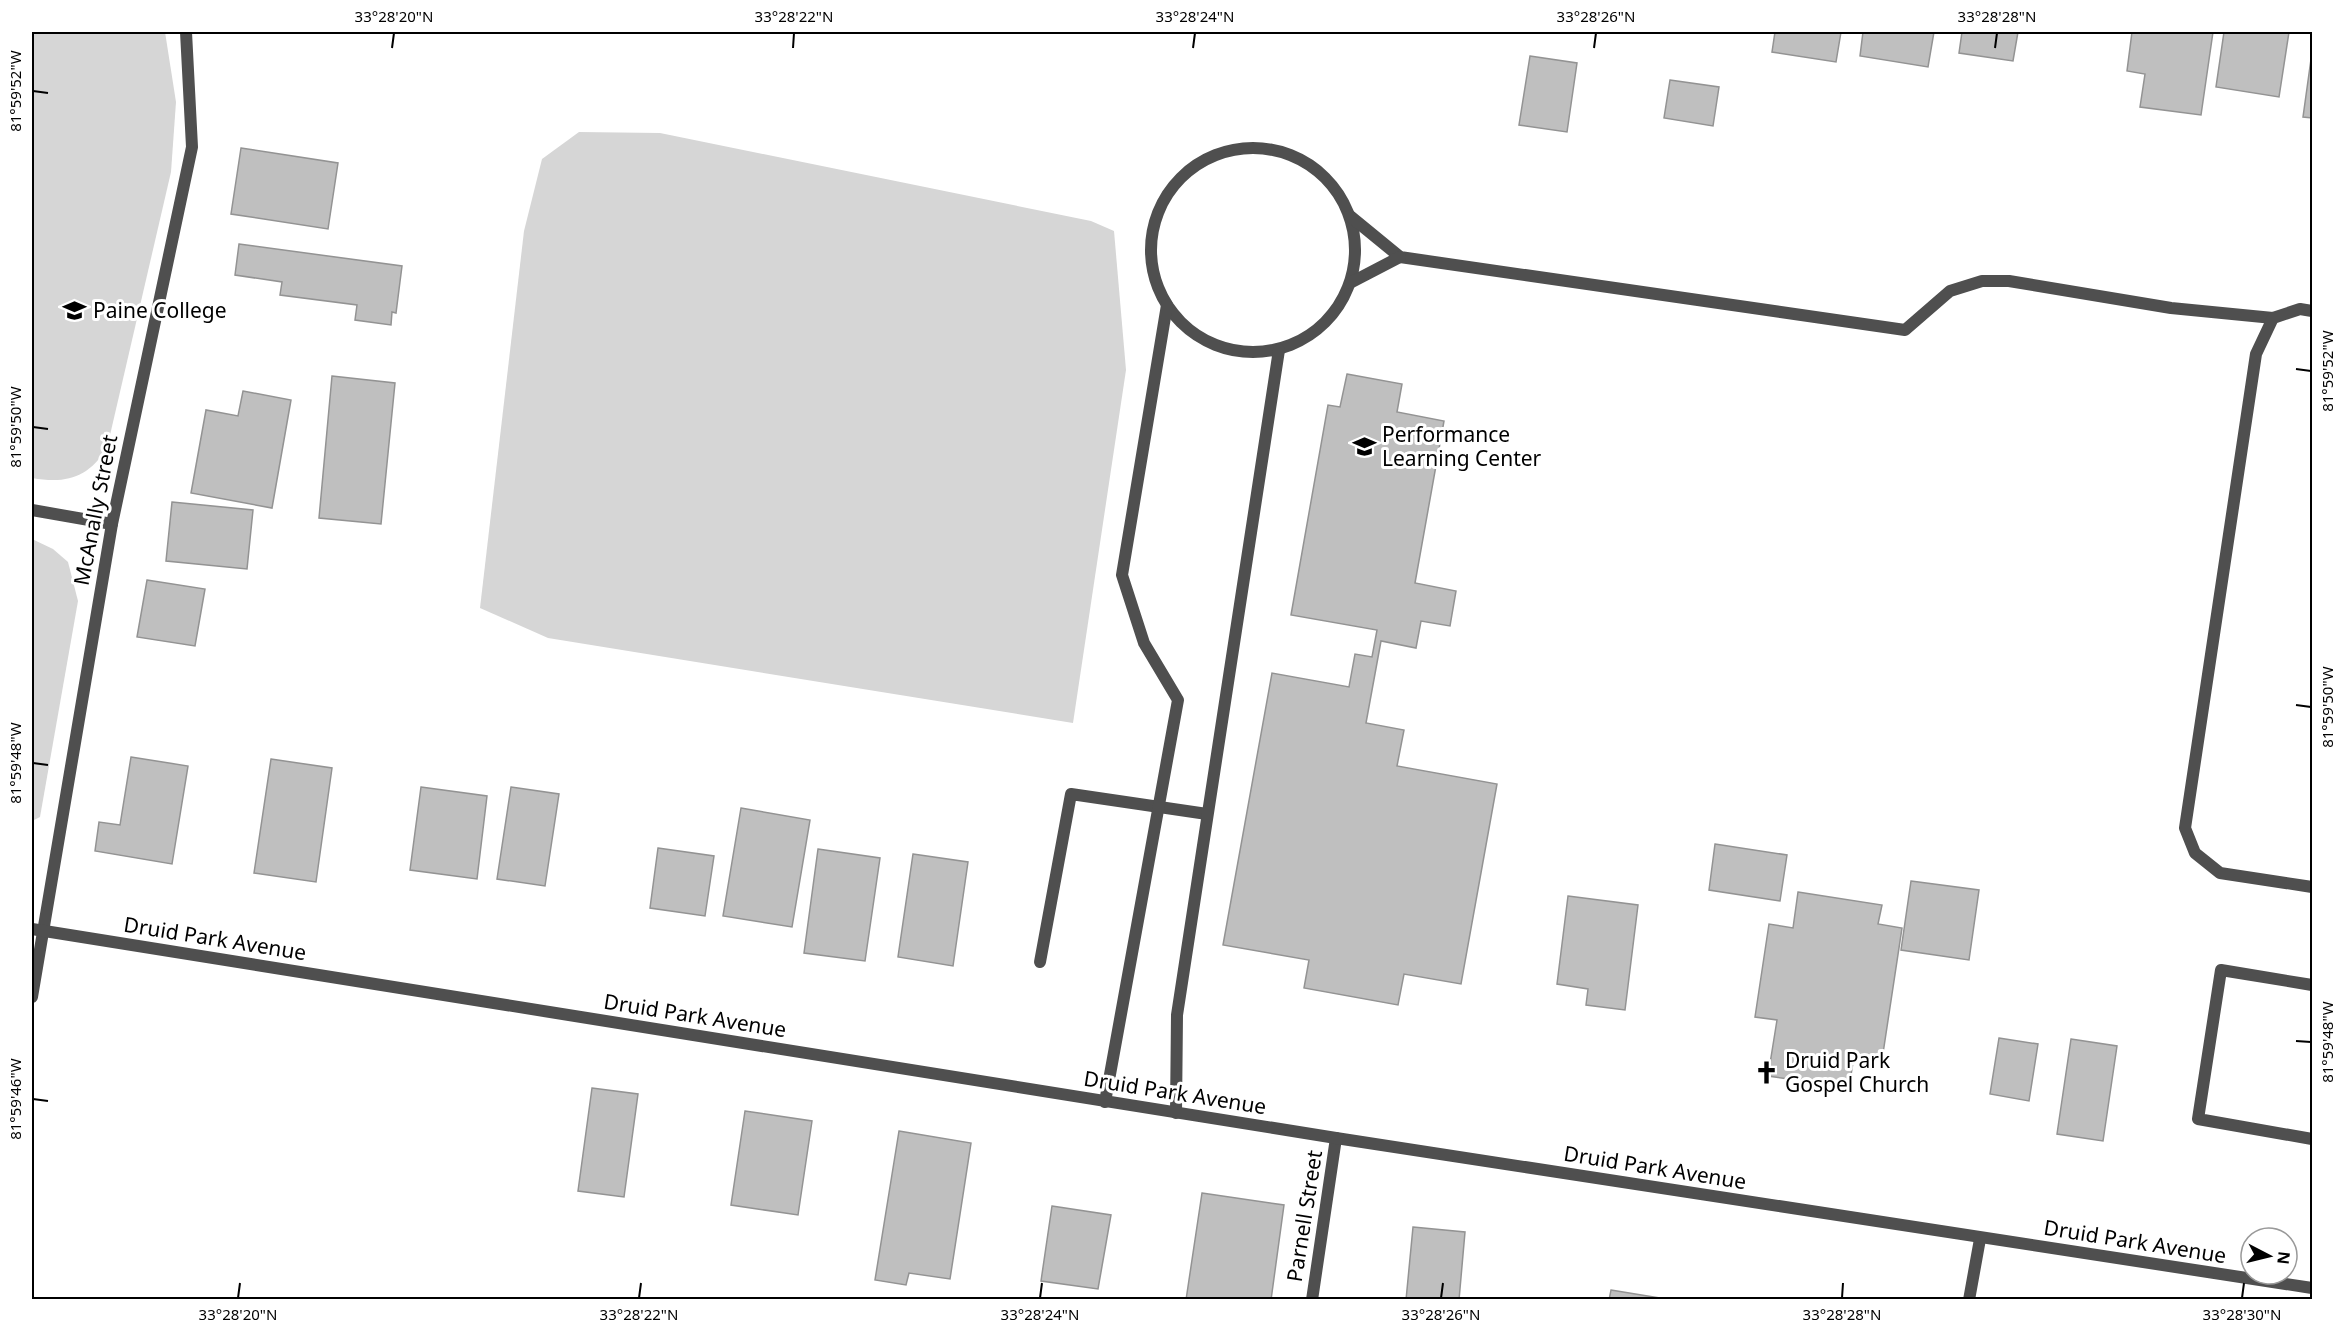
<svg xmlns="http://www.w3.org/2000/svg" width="2344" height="1331" viewBox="0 0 2344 1331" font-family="'Noto Sans',sans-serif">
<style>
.green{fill:#d6d6d6}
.building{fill:#bfbfbf;stroke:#939393;stroke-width:1.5}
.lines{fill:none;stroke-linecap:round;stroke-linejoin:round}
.service{stroke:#4f4f4f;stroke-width:12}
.minor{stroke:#4f4f4f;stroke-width:12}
.tertiary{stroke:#4f4f4f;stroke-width:12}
.ticks{fill:none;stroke:#000;stroke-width:2}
.labels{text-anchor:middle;stroke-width:6;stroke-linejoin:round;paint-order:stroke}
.poi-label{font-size:21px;fill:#000;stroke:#fff;text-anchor:start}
.street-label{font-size:21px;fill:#000;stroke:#fff}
.neatline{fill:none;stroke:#000;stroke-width:2}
.ticks-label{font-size:15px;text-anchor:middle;fill:#000}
</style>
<rect width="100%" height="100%" fill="#fff"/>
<g class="green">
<path d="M32 32H165L176 102 171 172 107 448C88 478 66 484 32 478Z"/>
<polygon points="579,132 660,133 1091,221 1114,231 1126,370 1073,723 548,638 480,608 524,231 542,159"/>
<polygon points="32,539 53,549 68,562 78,601 40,817 32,821"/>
</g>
<g class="building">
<polygon points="1775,32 1841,32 1836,62 1772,52"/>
<polygon points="1863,32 1934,32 1928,67 1860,56"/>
<polygon points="1962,32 2018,32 2013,61 1959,53"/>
<polygon points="2132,32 2213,32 2201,115 2140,107 2145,74 2127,71"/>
<polygon points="2224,32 2289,32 2279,97 2216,87"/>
<polygon points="2312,52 2312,118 2303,117"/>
<polygon points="1530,56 1577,63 1567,132 1519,125"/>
<polygon points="1670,80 1719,87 1713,126 1664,118"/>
<polygon points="241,148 338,163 328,229 231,214"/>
<polygon points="239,244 402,266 396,313 392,312 391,325 355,320 357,305 280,295 282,282 235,275"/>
<polygon points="1347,374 1402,384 1397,412 1444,421 1415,583 1456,591 1450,626 1421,621 1416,648 1381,641 1366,723 1404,730 1397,766 1497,784 1461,984 1404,974 1398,1005 1304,988 1309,960 1223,945 1272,673 1349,687 1355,654 1372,657 1377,630 1291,615 1328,405 1340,407"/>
<polygon points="332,376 395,383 381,524 319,518"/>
<polygon points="243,391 291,400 272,508 191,493 206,410 238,416"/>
<polygon points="172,502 253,510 247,569 166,561"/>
<polygon points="147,580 205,589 195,646 137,637"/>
<polygon points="131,757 188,766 172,864 95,851 99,822 120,825"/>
<polygon points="271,759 332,768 316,882 254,873"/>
<polygon points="421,787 487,796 477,879 410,870"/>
<polygon points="511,787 559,794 545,886 497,879"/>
<polygon points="741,808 810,820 792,927 723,916"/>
<polygon points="1715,844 1787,855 1780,901 1709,890"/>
<polygon points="658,848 714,856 705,916 650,908"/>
<polygon points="818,849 880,858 865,961 804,953"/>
<polygon points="913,854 968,862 953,966 898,957"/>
<polygon points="1911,881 1979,890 1969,960 1901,950"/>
<polygon points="1798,892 1882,905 1878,924 1902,928 1882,1060 1854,1056 1849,1088 1768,1076 1777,1020 1755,1017 1769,924 1793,928"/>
<polygon points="1568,896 1638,905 1625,1010 1586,1005 1588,989 1557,984"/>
<polygon points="1999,1038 2038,1044 2029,1101 1990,1094"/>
<polygon points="2071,1039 2117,1046 2103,1141 2057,1134"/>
<polygon points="592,1088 638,1094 624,1197 578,1191"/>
<polygon points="745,1111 812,1121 798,1215 731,1205"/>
<polygon points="899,1131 971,1143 950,1279 909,1273 906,1285 875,1280"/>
<polygon points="1202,1193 1284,1205 1271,1300 1186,1300"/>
<polygon points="1052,1206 1111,1215 1098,1289 1041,1281"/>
<polygon points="1413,1227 1465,1232 1459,1300 1406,1300"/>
<polygon points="1611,1290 1672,1300 1609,1300"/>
</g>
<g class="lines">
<g class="service">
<circle cx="1253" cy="250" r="102"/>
<polyline points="1350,216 1400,257 1905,330 1950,291 1982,281 2009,281 2171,308 2273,318"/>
<polyline points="1350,283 1400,257"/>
<polyline points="2312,311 2300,309 2273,318 2256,354 2185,828 2195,853 2220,873 2312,887"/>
<polyline points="1040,962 1071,794 1207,814"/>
<polyline points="2312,985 2221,970 2198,1119 2312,1139"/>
<polyline points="1105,1102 1178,700 1144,643 1122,575 1167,305"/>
<polyline points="1176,1113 1177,1015 1279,350"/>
</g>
<g class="minor">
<polyline points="32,510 112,524"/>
<polyline points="32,997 112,524 192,147 186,32"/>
<polyline points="1312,1300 1336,1138"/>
<polyline points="1969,1300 1980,1239"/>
</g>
<polyline class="tertiary" points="32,929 1336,1138 2312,1288"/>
</g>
<path class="ticks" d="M392 48 394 33M793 48 794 33M1193 48 1195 33M1594 48 1596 33M1995 48 1997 33M33 91 48 93M2296 369 2311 371M33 427 48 429M2296 705 2311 707M33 763 48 765M2296 1041 2311 1042M33 1099 48 1101M238 1298 240 1283M639 1298 641 1283M1040 1298 1042 1283M1441 1298 1443 1283M1842 1298 1843 1283M2242 1298 2244 1283"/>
<defs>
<symbol id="university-bare" viewBox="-9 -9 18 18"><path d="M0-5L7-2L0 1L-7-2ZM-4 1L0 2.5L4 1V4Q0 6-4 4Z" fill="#000" stroke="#fff" stroke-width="2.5" paint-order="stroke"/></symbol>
<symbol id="school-bare" viewBox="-9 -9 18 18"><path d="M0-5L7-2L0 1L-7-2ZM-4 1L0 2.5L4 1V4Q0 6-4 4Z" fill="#000" stroke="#fff" stroke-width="2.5" paint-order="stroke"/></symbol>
<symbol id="church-bare" viewBox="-9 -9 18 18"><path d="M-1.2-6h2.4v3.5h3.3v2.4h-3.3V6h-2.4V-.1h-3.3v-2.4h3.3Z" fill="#000" stroke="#fff" stroke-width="2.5" paint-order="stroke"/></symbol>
</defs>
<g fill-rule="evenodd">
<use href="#university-bare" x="58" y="294" width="33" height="33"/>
<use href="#school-bare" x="1348" y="430" width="33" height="33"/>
<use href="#church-bare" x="1750" y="1056" width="33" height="33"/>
</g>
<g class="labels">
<g class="poi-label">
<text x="93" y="318">Paine College</text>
<text x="1382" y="442">Performance<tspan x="1382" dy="24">Learning Center</tspan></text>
<text x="1785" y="1068">Druid Park<tspan x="1785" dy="24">Gospel Church</tspan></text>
</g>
<g class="street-label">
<text transform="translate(96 510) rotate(-79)" y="7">McAnally Street</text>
<text transform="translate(215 939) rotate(9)" y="7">Druid Park Avenue</text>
<text transform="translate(695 1016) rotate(9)" y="7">Druid Park Avenue</text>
<text transform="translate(1175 1093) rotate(9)" y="7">Druid Park Avenue</text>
<text transform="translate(1655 1168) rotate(9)" y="7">Druid Park Avenue</text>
<text transform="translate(1305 1216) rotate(-81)" y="7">Parnell Street</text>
<text transform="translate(2135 1242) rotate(9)" y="7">Druid Park Avenue</text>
</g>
</g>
<rect width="2344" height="1331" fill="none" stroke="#ffffff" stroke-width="66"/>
<g transform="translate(2269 1256) rotate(97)"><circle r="28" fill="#ffffff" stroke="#999999" stroke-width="1.5"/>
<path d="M0-4.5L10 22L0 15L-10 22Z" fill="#000000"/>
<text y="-9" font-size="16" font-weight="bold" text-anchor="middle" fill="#000000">N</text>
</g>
<rect x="33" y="33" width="2278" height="1265" class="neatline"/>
<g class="ticks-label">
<text x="394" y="22">33°28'20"N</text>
<text x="794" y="22">33°28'22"N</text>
<text x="1195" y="22">33°28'24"N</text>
<text x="1596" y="22">33°28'26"N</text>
<text x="1997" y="22">33°28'28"N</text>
<text transform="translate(16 91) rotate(-90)" y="5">81°59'52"W</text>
<text transform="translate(2328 371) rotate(-90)" y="5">81°59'52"W</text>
<text transform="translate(16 427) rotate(-90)" y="5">81°59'50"W</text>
<text transform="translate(2328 707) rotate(-90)" y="5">81°59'50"W</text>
<text transform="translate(16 763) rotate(-90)" y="5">81°59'48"W</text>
<text transform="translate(2328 1042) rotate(-90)" y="5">81°59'48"W</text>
<text transform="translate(16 1099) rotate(-90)" y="5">81°59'46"W</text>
<text x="238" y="1320">33°28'20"N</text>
<text x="639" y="1320">33°28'22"N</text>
<text x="1040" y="1320">33°28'24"N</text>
<text x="1441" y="1320">33°28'26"N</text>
<text x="1842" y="1320">33°28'28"N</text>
<text x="2242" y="1320">33°28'30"N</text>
</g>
</svg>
